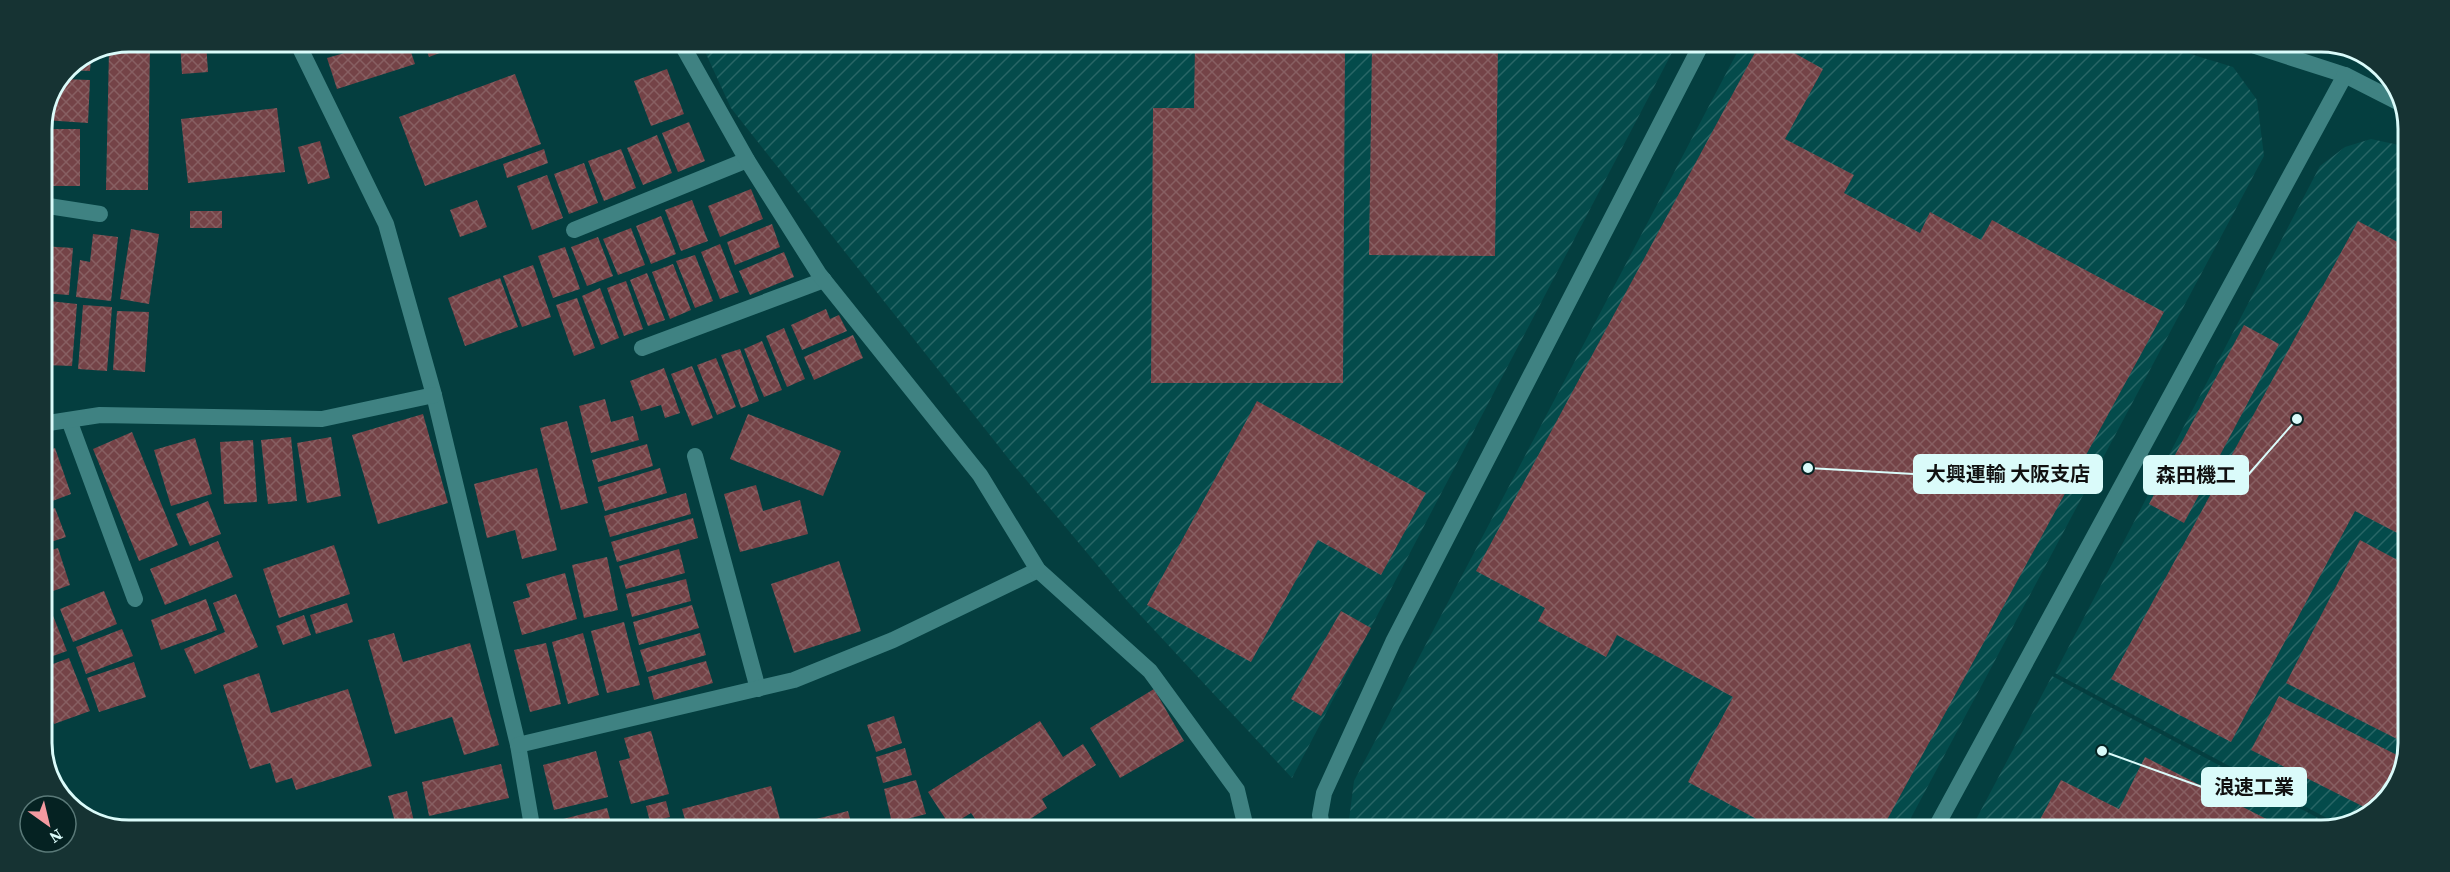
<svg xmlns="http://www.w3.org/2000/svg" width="2450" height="872" viewBox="0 0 2450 872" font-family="'Source Serif 4','Noto Sans JP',serif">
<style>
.industrial{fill:url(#industrial-furrows)}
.building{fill:url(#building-cross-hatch)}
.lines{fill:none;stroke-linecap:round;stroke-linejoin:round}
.service{stroke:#3f8282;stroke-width:16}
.minor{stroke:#3f8282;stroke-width:16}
.rim{fill:none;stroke:#dafbfa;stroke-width:3}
.leader{fill:none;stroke:#dafbfa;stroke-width:2}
.callout-dot{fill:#dafbfa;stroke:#052222;stroke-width:2}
.callout{fill:#dafbfa;stroke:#dafbfa;stroke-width:2}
.callout-label{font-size:20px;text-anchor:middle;font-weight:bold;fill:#111}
</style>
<defs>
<pattern id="industrial-furrows" width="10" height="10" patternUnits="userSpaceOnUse" patternTransform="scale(1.5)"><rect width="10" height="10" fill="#044b4b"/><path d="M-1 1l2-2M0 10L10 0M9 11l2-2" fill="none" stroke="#286666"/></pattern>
<pattern id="building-cross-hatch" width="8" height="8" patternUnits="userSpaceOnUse" patternTransform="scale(1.5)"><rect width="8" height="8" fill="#744347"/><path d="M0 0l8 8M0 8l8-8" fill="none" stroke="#875f62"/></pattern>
</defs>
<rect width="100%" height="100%" fill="#043e3f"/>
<g class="industrial">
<polygon points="701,43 1676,45 1292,778 1129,603 1012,463 731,108"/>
<polygon points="1741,45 2164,46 2233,67 2257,100 2264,156 1905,829 1351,828 1349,820 1354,781"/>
<polygon points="2371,139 2408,147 2403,771 2374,812 2338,824 2055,673 2320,166 2345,147"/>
<polygon points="2052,676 2333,826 2321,830 1971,829"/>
</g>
<g class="building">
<polygon points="129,42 150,42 148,190 106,190 109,50"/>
<polygon points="180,42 206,42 208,72 182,74"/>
<polygon points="345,42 408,43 415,64 337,89 327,58 348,52"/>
<polygon points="424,43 466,43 429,57"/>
<polygon points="1195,44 1345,44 1343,383 1151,383 1153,108 1194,108"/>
<polygon points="1372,45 1498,45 1495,256 1369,255"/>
<polygon points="1759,45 1780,45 1823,69 1785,139 1854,175 1844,193 1920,233 1930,212 1981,240 1992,220 2164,312 1882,829 1775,829 1688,782 1733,697 1617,635 1606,657 1538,621 1545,608 1476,571"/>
<polygon points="91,58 90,71 67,70 68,67"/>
<polygon points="667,69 684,114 651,126 634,81"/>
<polygon points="515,74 541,144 425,186 399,117"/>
<polygon points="63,79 90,80 88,123 44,120"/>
<polygon points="277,108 285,172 188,183 181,119"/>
<polygon points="689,122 705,161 678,172 662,133"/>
<rect x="42" y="129" width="38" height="57"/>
<polygon points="657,135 672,173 643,185 627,148"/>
<polygon points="320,141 330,178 308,184 298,147"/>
<polygon points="544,149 548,163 507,178 503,164"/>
<polygon points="621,149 636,188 604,201 588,161"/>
<polygon points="584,163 598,203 569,214 554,174"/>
<polygon points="547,175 563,218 532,230 517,186"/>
<polygon points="751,189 763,219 720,237 708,206"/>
<polygon points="477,200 487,227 460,237 450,210"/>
<polygon points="692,200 708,241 681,251 665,210"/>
<rect x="190" y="211" width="32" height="17"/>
<polygon points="661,216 676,254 651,264 636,226"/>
<polygon points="2358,221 2407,247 2405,537 2355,511 2231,742 2111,679"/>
<polygon points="772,224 780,247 735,265 727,242"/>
<polygon points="631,228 645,265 618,275 603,239"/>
<polygon points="131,229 159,234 149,304 120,299"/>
<polygon points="93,234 118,237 111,301 76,297 80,260 90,262"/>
<polygon points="598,237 613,276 587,286 571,247"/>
<polygon points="720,244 739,292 720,299 701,252"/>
<polygon points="42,246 73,248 69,295 42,293"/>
<polygon points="565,247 580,289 553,298 538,256"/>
<polygon points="784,252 794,277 750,295 739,271"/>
<polygon points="695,255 713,301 695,308 676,261"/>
<polygon points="673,264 691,310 670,319 652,272"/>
<polygon points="533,265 551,317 522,327 503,276"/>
<polygon points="647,273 665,320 648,326 630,280"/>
<polygon points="500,278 518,327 465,346 448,298"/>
<polygon points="626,281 643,329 624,336 607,288"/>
<polygon points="600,288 619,338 601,345 582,296"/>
<polygon points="577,298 595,348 574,356 556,305"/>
<polygon points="49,301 77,304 72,366 44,365"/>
<polygon points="83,305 112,307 107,371 78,369"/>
<polygon points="826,309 830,319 839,315 847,331 802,350 791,325"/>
<polygon points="117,311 149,312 145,372 113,370"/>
<polygon points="2244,325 2279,344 2184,523 2149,504"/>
<polygon points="784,328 805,379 787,387 766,336"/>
<polygon points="853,335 863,358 814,380 804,357"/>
<polygon points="762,341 782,390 764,397 744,349"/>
<polygon points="740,349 759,401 741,408 721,355"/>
<polygon points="716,358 736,407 717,415 697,365"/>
<polygon points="692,366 713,418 692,426 671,374"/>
<polygon points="664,368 680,413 665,418 661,405 641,411 630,381"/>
<polygon points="605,399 611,422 633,416 639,440 591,453 579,406"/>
<polygon points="1257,401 1426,493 1381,575 1318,540 1251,662 1147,605"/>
<polygon points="423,414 448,503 378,524 352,435"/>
<polygon points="748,414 841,451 823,496 730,459"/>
<polygon points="567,421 588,503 561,510 540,428"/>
<polygon points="132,432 178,545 139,561 93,449"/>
<polygon points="291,437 297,501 268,504 261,440"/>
<polygon points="331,437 341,496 307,503 297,443"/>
<polygon points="195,438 212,494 171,506 154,450"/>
<polygon points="253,440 257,502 224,504 220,442"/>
<polygon points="647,444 653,466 598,482 592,460"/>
<polygon points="55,448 71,494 42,505 42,452"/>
<polygon points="537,468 557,550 522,559 515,530 487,538 474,484"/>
<polygon points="660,468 667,493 605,511 598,487"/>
<polygon points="756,485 763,511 800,500 808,534 740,552 724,494"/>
<polygon points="686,493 691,514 610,537 604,516"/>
<polygon points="208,501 221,534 190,546 176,514"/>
<polygon points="55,508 66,537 42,545 42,512"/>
<polygon points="693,518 698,538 617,562 611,542"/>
<polygon points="2360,540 2405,564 2404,735 2401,741 2286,683"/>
<polygon points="218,541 233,577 165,605 150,569"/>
<polygon points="334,545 350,594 279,618 263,569"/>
<polygon points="58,548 70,585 42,595 42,553"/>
<polygon points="679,549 685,573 626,589 619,566"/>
<polygon points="607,557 618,610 584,618 572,565"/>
<polygon points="839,561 861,631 794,653 771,584"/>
<polygon points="565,573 577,619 522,635 513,602 530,597 526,584"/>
<polygon points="686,579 691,601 632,617 626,594"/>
<polygon points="104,591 117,624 73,642 60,609"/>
<polygon points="236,594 258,647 195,674 184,649 225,632 213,603"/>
<polygon points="206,599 217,630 161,650 151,620"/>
<polygon points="48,603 67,651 42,660 42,605"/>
<polygon points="347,603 353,622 316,634 310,615"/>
<polygon points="692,605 699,628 639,645 633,622"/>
<polygon points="1341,611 1371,628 1321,716 1291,699"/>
<polygon points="304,615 311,635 283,645 276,626"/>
<polygon points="624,622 640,685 607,693 591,631"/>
<polygon points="122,629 133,656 86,674 76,647"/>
<polygon points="394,633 403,662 470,643 499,745 464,755 452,717 395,734 368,640"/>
<polygon points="583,633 599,695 568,704 552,642"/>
<polygon points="700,633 706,655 647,672 640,650"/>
<polygon points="546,643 561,704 530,712 514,650"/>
<polygon points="69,658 90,711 54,724 42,692 42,668"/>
<polygon points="706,661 713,683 654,700 648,677"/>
<polygon points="134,662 146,697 99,712 87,678"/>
<polygon points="259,673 271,713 348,689 372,766 296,790 292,778 276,783 270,763 250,769 223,685"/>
<polygon points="1154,689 1184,741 1120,778 1090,728"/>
<polygon points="2279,696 2403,758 2374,812 2251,750"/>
<polygon points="894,716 902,743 876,752 867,725"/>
<polygon points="1040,721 1063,757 1083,744 1096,765 1042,799 1047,808 1018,827 1012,827 1007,819 995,827 981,827 971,813 950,826 928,792"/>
<polygon points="651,731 669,794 631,804 619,761 630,758 624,738"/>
<polygon points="905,748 912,775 883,783 876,757"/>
<polygon points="596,751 608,797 554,810 543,765"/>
<polygon points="2145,757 2288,830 2035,829 2061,780 2119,809"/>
<polygon points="501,764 509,798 429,816 422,782"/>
<polygon points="916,780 926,814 892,823 884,789"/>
<polygon points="771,786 782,827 687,827 682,809"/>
<polygon points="407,791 415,826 396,826 388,796"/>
<polygon points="666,801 670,817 650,822 646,806"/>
<polygon points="607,808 612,827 552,826 551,822"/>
<polygon points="848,811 852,827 788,827 788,826"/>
</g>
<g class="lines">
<g class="service">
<polyline points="297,42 386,224 434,395 518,745 532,826"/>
<polyline points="42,205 100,214"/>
<polyline points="574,230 747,160"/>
<polyline points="642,348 824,280"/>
<polyline points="69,420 135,599"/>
<polyline points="695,456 758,689"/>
<polyline points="518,745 794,680 893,640 1038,570"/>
</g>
<g class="minor">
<polyline points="681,43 747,160 819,274 980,475 1038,570 1150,671 1237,790 1246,828"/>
<polyline points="2255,46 2345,75 2400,103"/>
<polyline points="42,424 100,415 322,419 434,395"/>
<polyline points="1322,828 1320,815 1324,793 1393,642 1701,45"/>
<polyline points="1935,829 2345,75"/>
</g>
</g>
<path d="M0 0H2450V872H0ZM129 52H2321A77 77 0 0 1 2398 129V743A77 77 0 0 1 2321 820H129A77 77 0 0 1 52 743V129A77 77 0 0 1 129 52Z" fill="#163333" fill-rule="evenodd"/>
<path class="rim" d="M129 52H2321A77 77 0 0 1 2398 129V743A77 77 0 0 1 2321 820H129A77 77 0 0 1 52 743V129A77 77 0 0 1 129 52Z"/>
<path class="leader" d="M1808 468L1914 474M2297 419L2248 475M2102 751L2202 787"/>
<g class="callout-dot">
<circle cx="1808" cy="468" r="6"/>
<circle cx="2297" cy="419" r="6"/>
<circle cx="2102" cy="751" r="6"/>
</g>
<g class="callout">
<rect x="1914" y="455" width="188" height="38" rx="6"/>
<rect x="2144" y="456" width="104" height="38" rx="6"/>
<rect x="2202" y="768" width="104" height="38" rx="6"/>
</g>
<g class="callout-label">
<text x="2008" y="481">大興運輸 大阪支店</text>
<text x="2196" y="482">森田機工</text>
<text x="2254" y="794">浪速工業</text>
</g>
<g transform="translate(48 824) rotate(146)"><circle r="28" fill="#052222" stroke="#5a7978" stroke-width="1.5"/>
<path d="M0-4.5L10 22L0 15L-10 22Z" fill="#f49aa0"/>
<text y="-9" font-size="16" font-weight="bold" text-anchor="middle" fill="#dafbfa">N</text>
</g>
</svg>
